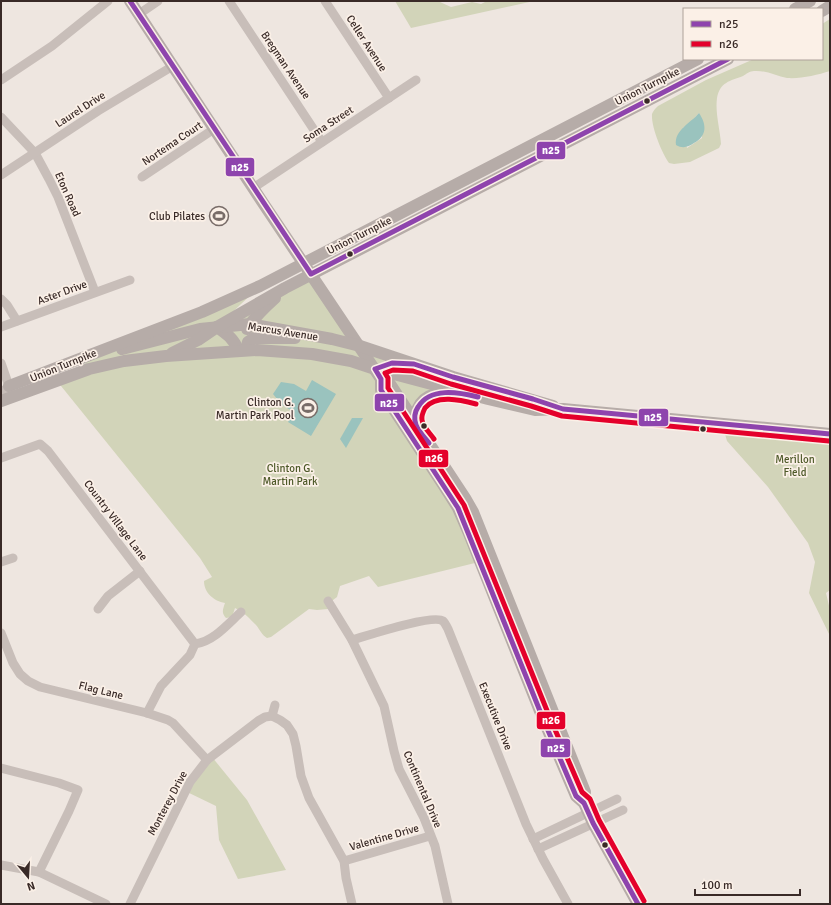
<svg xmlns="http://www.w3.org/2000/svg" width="831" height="905" viewBox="0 0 831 905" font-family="Signika,sans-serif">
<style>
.green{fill:#d2d4b9;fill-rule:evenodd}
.water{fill:#9ac3be}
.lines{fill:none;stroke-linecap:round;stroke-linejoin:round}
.minor{stroke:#c8beb9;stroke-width:9}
.major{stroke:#b6aca8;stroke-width:12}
.bus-1-casing{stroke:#fbf0e7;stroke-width:8}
.bus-2-casing{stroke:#fbf0e7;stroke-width:8}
.bus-1{stroke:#8e44ad;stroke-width:5}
.bus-2{stroke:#e4002b;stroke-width:5}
.bus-dot{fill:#392a27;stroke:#fbf0e7;stroke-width:1.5}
.labels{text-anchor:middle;stroke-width:3.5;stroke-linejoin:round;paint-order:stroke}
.street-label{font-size:11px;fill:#392a27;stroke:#fbf0e7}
.poi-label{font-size:11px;fill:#392a27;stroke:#fbf0e7;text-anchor:end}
.park-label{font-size:11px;fill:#4d5928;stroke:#fbf0e7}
.line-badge{stroke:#fbf0e7;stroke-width:1.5}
.badge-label{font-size:11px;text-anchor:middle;font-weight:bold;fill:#fff}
</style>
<rect width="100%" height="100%" fill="#eee6e0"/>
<g class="green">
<polygon points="395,1 441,1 440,2 451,7 472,2 481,4 487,1 534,1 411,28"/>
<path d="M830 19V71C817 75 801 79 787 78 776 76 766 70 754 71 750 71 746 74 743 76 730 81 720 82 717 98 715 113 720 129 721 144L719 148 690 162 674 164 669 163C662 153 651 127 652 114 653 111 655 109 658 106L706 80 754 59H822V24ZM699 113 702 138 687 148 683 128 692 121Z"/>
<path d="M311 274 360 346 425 368 444 382V392L415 413 465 508 487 560 378 587 369 576 340 586 337 597 333 600 328 609 317 610 309 609 271 637 267 638C262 635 260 630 256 625 250 619 244 612 235 608L232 617 226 618C221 613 223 609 225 603 214 601 204 593 204 581L212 577 200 558 57 381 95 357 131 344 260 286 219 325Z"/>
<polygon points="722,424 830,434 830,590 826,593 830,610 830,636 809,593 815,562 808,543 768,487 727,441"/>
<polygon points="212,757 247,800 286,870 238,879 219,840 216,806 185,791"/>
</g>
<g class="water">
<path d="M699 113C707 125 707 136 694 143 688 147 683 149 676 145 674 130 691 123 699 113Z"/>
<polygon points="312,380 336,394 311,436 288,422 294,412 282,405 273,394 281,382 294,384 306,391"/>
<polygon points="352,418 363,418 346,448 340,439"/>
</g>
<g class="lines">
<g class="minor">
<polyline points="229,1 322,142"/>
<polyline points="325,1 389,98"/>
<polyline points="139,14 158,1"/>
<polyline points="1,80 52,46 108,1"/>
<polyline points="1,117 35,153 49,179 58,197 95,292"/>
<polyline points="1,175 98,111 173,66"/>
<polyline points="142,177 214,129"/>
<polyline points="253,188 416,80"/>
<polyline points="1,299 7,305 17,321"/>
<polyline points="1,327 130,280"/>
<polyline points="1,363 9,386 9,398 1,390"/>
<polyline points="1,458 40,444 48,451 195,644"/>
<polyline points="1,562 13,558"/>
<polyline points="328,601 352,640 384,706 394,751 399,769 424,818 435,846 448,904"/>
<polyline points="98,609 108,596 140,571"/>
<polyline points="1,633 13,663 20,674 28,681 40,687 147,713 168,720 173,723 207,760"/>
<path d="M352 640C366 636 433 614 443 621 445 623 447 627 448 629L526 824 543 859 568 904"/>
<path d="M147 713 161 686 190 655 195 644C213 642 228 624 241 612"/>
<polyline points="272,716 275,705"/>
<polyline points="1,768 59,783 78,790 69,811 39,872"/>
<polyline points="533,839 617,799"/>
<polyline points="538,849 623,810"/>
<polyline points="344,861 430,836"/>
<polyline points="1,865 39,872 106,904"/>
<polyline points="130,904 190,782 207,760 258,721 265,717 272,716 280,720 287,725 293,734 296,746 301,776 309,798 344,861 346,878 352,904"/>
</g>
<g class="major">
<polyline points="130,1 265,206 381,379 390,384 465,498 473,512 585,792 584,803"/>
<polyline points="795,9 810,1"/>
<polyline points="822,11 830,6"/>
<path d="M217 327C227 334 234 339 238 350"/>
<path d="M247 329C254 317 265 307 275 298"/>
<polyline points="122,349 200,329 250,324 332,339 360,346 453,377 553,406"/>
<polyline points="246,350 248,342 254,338 295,338"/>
<polyline points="172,353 198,340 217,327 285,288 728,59"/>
<polyline points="381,379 381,390 444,486 458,508 468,531 544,721 576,796 584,803 593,823 638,904"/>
<polyline points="9,386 202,312 260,286 698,59"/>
<polyline points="1,401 89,369 124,361 166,356 257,350 312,354 351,361 375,369 488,399 535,410 563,409 830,434"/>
<path d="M415 422C416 400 430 392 451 392"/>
</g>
<defs>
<g id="bus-1">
<polyline points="130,1 311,274 728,59"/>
<path d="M429 443C424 437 419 432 416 425 414 419 414 413 418 407 430 387 458 392 478 397"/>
<polyline points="638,904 593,823 584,803 576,796 544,721 458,508 381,390 381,379 375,369 392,363 414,364 453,377 533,399 563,409 830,434"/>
</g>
<g id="bus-2">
<path d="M434 439C430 433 423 427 422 420 421 416 423 412 425 408 436 394 461 400 476 404"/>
<polyline points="644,901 599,820 590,799 582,792 550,718 464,505 388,388 388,378 385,373 393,370 413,371 451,384 531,406 562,416 829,441"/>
</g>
</defs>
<use href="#bus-1" class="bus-1-casing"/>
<use href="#bus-2" class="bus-2-casing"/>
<use href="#bus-1" class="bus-1"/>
<use href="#bus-2" class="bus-2"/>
</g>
<defs>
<symbol id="stadium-ring" viewBox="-11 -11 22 22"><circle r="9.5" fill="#fbf0e7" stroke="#786c68" stroke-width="1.5"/><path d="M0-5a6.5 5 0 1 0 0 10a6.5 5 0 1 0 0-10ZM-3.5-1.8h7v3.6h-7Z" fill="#786c68"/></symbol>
</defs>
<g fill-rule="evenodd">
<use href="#stadium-ring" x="208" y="205" width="22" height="22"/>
<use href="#stadium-ring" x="297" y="397" width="22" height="22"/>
</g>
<g class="bus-dot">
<circle cx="647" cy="101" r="3.5"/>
<circle cx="350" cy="254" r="3.5"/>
<circle cx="424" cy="426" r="3.5"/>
<circle cx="703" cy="429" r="3.5"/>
<circle cx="605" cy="845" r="3.5"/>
</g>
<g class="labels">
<g class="street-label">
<text transform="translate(367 43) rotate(57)" y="4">Celler Avenue</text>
<text transform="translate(286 65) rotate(56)" y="4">Bregman Avenue</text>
<text transform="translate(647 86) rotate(-27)" y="4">Union Turnpike</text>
<text transform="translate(80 109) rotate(-33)" y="4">Laurel Drive</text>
<text transform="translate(328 124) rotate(-33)" y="4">Soma Street</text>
<text transform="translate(172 143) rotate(-34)" y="4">Nortema Court</text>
<text transform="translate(68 194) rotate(66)" y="4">Eton Road</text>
<text transform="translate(359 235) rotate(-27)" y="4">Union Turnpike</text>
<text transform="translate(62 292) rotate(-20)" y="4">Aster Drive</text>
<text transform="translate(283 331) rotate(9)" y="4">Marcus Avenue</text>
<text transform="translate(63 365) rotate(-22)" y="4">Union Turnpike</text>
<text transform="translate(116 520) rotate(53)" y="4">Country Village Lane</text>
<text transform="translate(101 690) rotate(14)" y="4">Flag Lane</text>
<text transform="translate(496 716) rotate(68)" y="4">Executive Drive</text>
<text transform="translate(423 789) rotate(67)" y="4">Continental Drive</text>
<text transform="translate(167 803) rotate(-62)" y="4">Monterey Drive</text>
<text transform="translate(384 837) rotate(-16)" y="4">Valentine Drive</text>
</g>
<g class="poi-label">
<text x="205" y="220">Club Pilates</text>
<text x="294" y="406">Clinton G.<tspan x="294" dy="13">Martin Park Pool</tspan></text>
</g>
<g class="park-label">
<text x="795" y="463">Merillon<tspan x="795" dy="13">Field</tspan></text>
<text x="290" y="472">Clinton G.<tspan x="290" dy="13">Martin Park</tspan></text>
</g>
</g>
<g class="line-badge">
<rect x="536" y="141" width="30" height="19" rx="4" fill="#8e44ad"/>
<rect x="225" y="157" width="30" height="20" rx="4" fill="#8e44ad"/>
<rect x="374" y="393" width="31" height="19" rx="4" fill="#8e44ad"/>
<rect x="638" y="408" width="31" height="19" rx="4" fill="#8e44ad"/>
<rect x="418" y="449" width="31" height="19" rx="4" fill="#e4002b"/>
<rect x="536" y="711" width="30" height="19" rx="4" fill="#e4002b"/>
<rect x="540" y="738" width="31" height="20" rx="4" fill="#8e44ad"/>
</g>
<g class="badge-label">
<text x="551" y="154">n25</text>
<text x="240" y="171">n25</text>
<text x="389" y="407">n25</text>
<text x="653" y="421">n25</text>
<text x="434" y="462">n26</text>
<text x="551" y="724">n26</text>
<text x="556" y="752">n25</text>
</g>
<rect width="831" height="905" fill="none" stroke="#392a27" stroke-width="4"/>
<rect x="683" y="8" width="140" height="52" fill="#fbf0e7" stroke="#ada19a"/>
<rect x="691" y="21" width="20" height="6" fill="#8e44ad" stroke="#ada19a"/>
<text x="719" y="28" font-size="12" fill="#392a27">n25</text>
<rect x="691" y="41" width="20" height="6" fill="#e4002b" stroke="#ada19a"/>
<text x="719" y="48" font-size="12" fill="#392a27">n26</text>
<g transform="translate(28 877) rotate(162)" stroke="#fbf0e7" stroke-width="3" paint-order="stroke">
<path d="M0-3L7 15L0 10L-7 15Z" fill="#392a27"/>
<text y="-6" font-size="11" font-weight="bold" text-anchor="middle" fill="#392a27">N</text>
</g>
<path d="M695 889v6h105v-6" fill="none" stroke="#392a27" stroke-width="2"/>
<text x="701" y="889" font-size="12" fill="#392a27" stroke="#fbf0e7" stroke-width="3" paint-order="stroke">100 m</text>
</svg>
